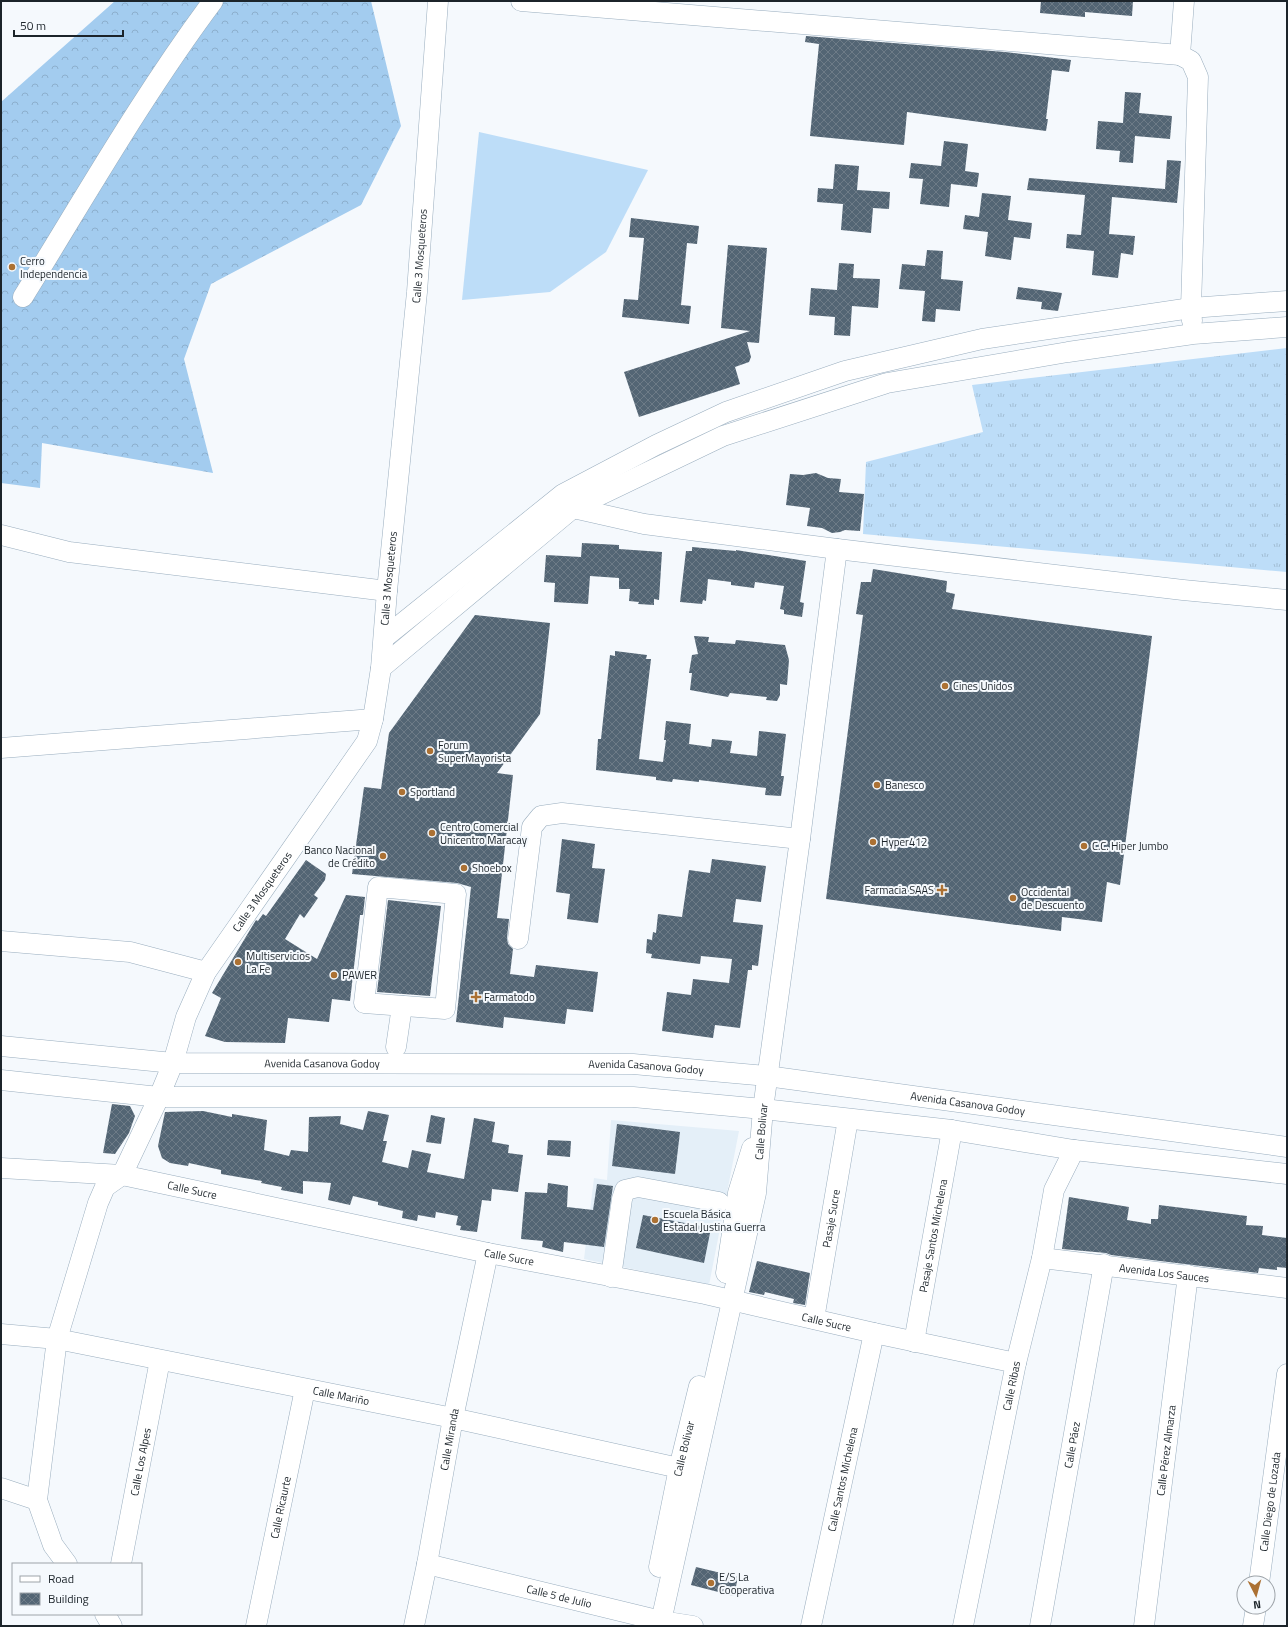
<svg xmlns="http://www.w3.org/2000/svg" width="1288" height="1627" viewBox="0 0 1288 1627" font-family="'Titillium Web',sans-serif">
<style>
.built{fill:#e4eff8}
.grass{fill:url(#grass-tufts)}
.forest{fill:url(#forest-crowns)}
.pitch{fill:#bdddf8}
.building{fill:url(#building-cross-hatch)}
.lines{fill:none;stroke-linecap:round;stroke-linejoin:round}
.minor-casing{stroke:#99adbe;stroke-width:21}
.minor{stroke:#fff;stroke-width:20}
.poi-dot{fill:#ac7133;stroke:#f5f9fd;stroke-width:1.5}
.labels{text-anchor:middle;stroke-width:4;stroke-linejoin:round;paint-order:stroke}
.street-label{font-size:11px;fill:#1c242a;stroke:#f5f9fd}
.poi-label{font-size:11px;fill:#1c242a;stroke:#f5f9fd;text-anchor:start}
</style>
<defs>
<pattern id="grass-tufts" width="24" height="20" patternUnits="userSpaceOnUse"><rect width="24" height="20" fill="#bdddf8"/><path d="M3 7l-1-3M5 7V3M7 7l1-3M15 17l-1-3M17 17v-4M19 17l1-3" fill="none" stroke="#a2bed5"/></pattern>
<pattern id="forest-crowns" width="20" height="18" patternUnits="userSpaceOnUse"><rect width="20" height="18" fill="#a3ccef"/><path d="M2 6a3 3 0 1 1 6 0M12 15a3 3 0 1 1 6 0" fill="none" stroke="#8cafcd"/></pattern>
<pattern id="building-cross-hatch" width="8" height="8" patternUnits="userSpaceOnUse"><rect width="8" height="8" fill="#536574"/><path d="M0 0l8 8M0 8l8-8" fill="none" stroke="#6d7b87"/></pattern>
</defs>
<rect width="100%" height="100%" fill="#f5f9fd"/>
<polygon class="built" points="611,1120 739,1131 709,1285 584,1259 594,1178 607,1180"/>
<polygon class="grass" points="1287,348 1287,572 863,534 866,462 983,432 972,385"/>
<polygon class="forest" points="115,1 371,1 401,126 361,205 211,284 184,359 213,473 42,443 40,488 1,483 1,102"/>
<polygon class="pitch" points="479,132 648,170 606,252 550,292 462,300"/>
<g class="building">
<polygon points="1041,1 1133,1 1132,16 1085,12 1085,17 1040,13"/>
<polygon points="806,36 1005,52 1071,60 1069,72 1052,70 1046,119 1048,119 1046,131 907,112 904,145 810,136 819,44 805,42"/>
<polygon points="1125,92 1141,93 1139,113 1172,116 1170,139 1135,136 1133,163 1119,162 1120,151 1096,149 1098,121 1123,123"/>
<polygon points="944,141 968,144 965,171 979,173 977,187 951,184 949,207 920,204 923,179 909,178 911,163 941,166"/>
<polygon points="1167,160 1181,161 1177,203 1112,197 1109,234 1135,236 1133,255 1121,253 1118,278 1092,275 1094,251 1066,248 1067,234 1081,235 1085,195 1027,190 1029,178 1165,189"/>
<polygon points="835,164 859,166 857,190 890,192 889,209 873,208 871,233 841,230 843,204 817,202 818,188 833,189"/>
<polygon points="982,193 1011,196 1008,220 1032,223 1030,239 1014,237 1011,260 985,256 988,232 963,229 965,215 979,217"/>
<polygon points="631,218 699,226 697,244 687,243 681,305 691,306 689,324 622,317 624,299 638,300 644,238 629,237"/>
<polygon points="728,245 767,248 759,343 747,342 751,357 749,362 735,367 740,384 639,417 624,372 750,331 721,328"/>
<polygon points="927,250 943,251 941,279 963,281 960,311 936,309 935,322 922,321 925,291 899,289 902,264 925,266"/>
<polygon points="839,263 854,264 853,278 880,279 878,308 852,306 850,336 834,335 835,317 809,315 811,288 837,290"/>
<polygon points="1018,287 1062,293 1058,311 1041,309 1042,302 1016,299"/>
<polygon points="816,473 828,478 841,479 839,492 864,494 860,531 845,530 840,532 832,533 822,528 807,526 810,508 786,505 790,474 803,475"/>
<polygon points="582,543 619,545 619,549 662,552 659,600 654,599 654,605 638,604 639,602 629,601 630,589 619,589 619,578 590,576 588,604 554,602 555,583 544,582 546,555 581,557"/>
<polygon points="692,547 736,551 736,550 806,561 800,602 804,603 802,617 784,614 784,610 780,609 784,586 755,582 754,588 731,585 731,582 708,579 706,601 703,600 702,604 680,602 686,551 692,551"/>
<polygon points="873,569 947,581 946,592 955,594 952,609 1152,636 1120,885 1107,882 1102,922 1062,917 1061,931 826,899 863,615 856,614 861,582 871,582"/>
<polygon points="475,615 550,623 540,714 497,773 513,775 497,918 509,919 507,938 508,944 513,949 510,974 534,977 536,965 598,972 593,1012 567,1009 565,1024 504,1017 503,1028 456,1022 471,887 457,883 352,874 364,787 381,789 389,733"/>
<polygon points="694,636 709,637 708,642 735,644 736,640 785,645 789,660 787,685 780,684 780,695 777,701 766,700 767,697 730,693 728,697 690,690 692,673 689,673 692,655 698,654"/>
<polygon points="615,651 647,655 646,659 651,659 639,759 663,762 666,740 664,740 666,721 691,724 689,744 711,747 712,739 732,741 730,753 757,756 759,731 786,734 781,776 784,776 781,796 765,795 766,788 699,780 699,782 673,779 672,782 656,780 656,777 596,770 598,739 601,739 610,655 615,656"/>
<polygon points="562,839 595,844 592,868 605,869 598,923 567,919 570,894 556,892"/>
<polygon points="712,859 766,866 761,902 736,899 733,922 763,925 758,966 752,965 752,970 748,970 740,1028 715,1025 713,1038 662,1031 667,992 691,995 693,979 729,983 732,959 701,956 700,964 651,958 652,954 646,953 647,939 652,940 653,932 656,933 658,914 682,917 689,870 710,873"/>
<polygon points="306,860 326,874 325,880 314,895 318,898 304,918 300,914 285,939 317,959 346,895 365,897 363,915 360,915 350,1001 332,999 329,1022 288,1018 285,1043 225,1042 205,1036 221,998 212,993 256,920 258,921 263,914 266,916"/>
<polygon points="388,900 441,906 430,996 377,992"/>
<polygon points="112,1104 130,1106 135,1116 129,1133 115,1154 103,1153"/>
<polygon points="203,1111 232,1117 232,1114 267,1120 264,1150 289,1156 291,1150 308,1152 309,1117 341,1116 340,1124 363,1130 368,1111 389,1115 383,1141 387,1141 382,1162 408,1168 412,1150 431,1154 427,1172 464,1179 474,1118 495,1122 492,1142 509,1145 508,1153 523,1155 518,1192 492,1189 491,1201 482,1200 477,1232 460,1230 461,1226 456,1225 458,1216 436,1212 435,1218 418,1215 417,1221 402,1218 403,1211 378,1205 378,1202 353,1196 350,1205 328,1200 331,1183 303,1181 303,1194 281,1190 282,1187 261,1183 262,1181 221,1174 221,1170 189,1163 188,1166 170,1163 162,1158 158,1146 165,1112"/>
<polygon points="431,1115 445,1118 441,1144 426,1142"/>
<polygon points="617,1124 680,1132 675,1174 612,1166"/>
<polygon points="548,1140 571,1141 570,1157 547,1155"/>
<polygon points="548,1183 568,1186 567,1207 593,1210 597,1184 613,1186 604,1247 564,1242 563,1252 542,1247 543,1241 521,1239 525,1192 547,1193"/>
<polygon points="1069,1197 1129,1207 1127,1220 1151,1224 1151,1219 1158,1219 1159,1205 1247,1216 1246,1225 1263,1226 1262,1235 1287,1238 1287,1268 1277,1267 1277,1270 1259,1268 1258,1273 1111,1255 1106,1253 1062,1249"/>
<polygon points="643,1215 711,1228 704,1263 636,1248"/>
<polygon points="757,1261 810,1273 805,1305 793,1303 794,1299 765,1292 764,1295 749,1292"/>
<polygon points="696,1567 738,1577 734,1596 691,1585"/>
</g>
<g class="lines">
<defs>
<g id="minor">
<polyline points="521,1 1180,55"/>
<polyline points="1184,1 1180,55 1191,61 1198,77 1191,308 1192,321"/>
<path d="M23 297C85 197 143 95 213 1"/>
<polyline points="571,505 573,508 644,524 837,549 1183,590 1287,600"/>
<polyline points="1,535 69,552 387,591"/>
<polyline points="384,638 563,494 656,445 726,412 845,371 982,339 1191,308 1287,301"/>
<polyline points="381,668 573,508 723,436 887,383 1068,352 1193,334 1287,327"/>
<polyline points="1,748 373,719"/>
<polygon points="378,887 456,894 445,1009 364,1003"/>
<polyline points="518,939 532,827 541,816 562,813 800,839"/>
<polyline points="1,941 130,952 206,972"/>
<path id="s1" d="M1 1046 173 1063 633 1064 767 1076 1287 1147"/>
<polyline points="396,1047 402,1006"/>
<polyline points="1,1080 159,1097 633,1097 763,1109 952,1130 1074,1150 1287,1174"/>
<path id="s2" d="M1 1168 122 1175 488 1253 705 1294 874 1333 1016 1363"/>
<path id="s3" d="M1042 1258 1287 1288"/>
<polyline points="726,1273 738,1193 752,1148"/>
<polyline points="611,1277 622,1199 625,1190 638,1187 719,1202"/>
<path id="s4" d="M814 1319 848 1119"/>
<path id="s5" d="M1 1334 57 1339 453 1418 679 1468"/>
<path id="s6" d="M914 1342 952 1130"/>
<polyline points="1,1488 37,1500"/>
<path id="s7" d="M67 1564 53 1545 37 1500 57 1339 98 1203 105 1187 122 1175 159 1097 173 1063 186 1017 206 972 367 741 373 719 381 668 387 591 417 292 438 1"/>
<path id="s8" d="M121 1564 160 1360"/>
<path id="s9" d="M427 1564 661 1621 693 1626"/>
<path id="s10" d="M659 1567 679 1468 699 1386"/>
<path id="s11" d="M1259 1583 1287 1374"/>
<polyline points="105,1614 112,1626"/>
<path id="s12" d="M256 1626 305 1389"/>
<path id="s13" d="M414 1626 427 1564 453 1418 488 1253"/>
<path id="s14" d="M660 1626 756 1193 763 1109 800 839 837 549"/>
<path id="s15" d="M811 1626 874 1333"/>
<path id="s16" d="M963 1626 1016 1363 1042 1258 1054 1190 1074 1150"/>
<path id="s17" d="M1040 1626 1104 1264"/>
<path id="s18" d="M1144 1626 1188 1275"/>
<polyline points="1253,1626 1256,1607"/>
</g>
</defs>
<use href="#minor" class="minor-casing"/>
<use href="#minor" class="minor"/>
</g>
<g class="poi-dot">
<circle cx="12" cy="267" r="4"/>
<circle cx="945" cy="686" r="4"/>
<circle cx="430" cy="751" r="4"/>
<circle cx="877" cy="785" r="4"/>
<circle cx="402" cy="792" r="4"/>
<circle cx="432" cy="833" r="4"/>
<circle cx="873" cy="842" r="4"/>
<circle cx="1084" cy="846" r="4"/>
<circle cx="383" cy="856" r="4"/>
<circle cx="464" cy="868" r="4"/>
<path d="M940 884h4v4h4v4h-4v4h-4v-4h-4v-4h4z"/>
<circle cx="1013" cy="898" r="4"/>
<circle cx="238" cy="962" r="4"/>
<circle cx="334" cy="975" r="4"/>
<path d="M474 991h4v4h4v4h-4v4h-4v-4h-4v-4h4z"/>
<circle cx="655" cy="1220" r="4"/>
<circle cx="711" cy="1583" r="4"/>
</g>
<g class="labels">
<g class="street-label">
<text dy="4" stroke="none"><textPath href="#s7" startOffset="1404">Calle 3 Mosqueteros</textPath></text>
<text dy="4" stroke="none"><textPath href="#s7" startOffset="1080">Calle 3 Mosqueteros</textPath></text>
<text dy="4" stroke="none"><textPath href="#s7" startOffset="732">Calle 3 Mosqueteros</textPath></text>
<text dy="4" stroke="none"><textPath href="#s1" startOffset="322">Avenida Casanova Godoy</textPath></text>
<text dy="4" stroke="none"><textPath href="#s1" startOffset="646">Avenida Casanova Godoy</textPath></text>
<text dy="4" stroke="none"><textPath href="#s1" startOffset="970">Avenida Casanova Godoy</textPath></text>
<text dy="4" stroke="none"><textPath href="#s14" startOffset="505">Calle Bolivar</textPath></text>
<text dy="4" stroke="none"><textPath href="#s2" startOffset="193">Calle Sucre</textPath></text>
<text dy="4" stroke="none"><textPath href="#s4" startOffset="102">Pasaje Sucre</textPath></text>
<text dy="4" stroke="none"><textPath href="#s6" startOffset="108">Pasaje Santos Michelena</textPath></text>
<text dy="4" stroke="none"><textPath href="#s2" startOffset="517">Calle Sucre</textPath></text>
<text dy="4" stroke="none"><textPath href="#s3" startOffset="123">Avenida Los Sauces</textPath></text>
<text dy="4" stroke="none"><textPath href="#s2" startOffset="841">Calle Sucre</textPath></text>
<text dy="4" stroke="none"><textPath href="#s16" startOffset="245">Calle Ribas</textPath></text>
<text dy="4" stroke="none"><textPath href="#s5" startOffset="346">Calle Mariño</textPath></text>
<text dy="4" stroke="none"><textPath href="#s13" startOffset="190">Calle Miranda</textPath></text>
<text dy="4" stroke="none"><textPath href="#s17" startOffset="184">Calle Páez</textPath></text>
<text dy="4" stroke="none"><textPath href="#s10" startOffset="121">Calle Bolivar</textPath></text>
<text dy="4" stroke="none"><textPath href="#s18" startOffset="177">Calle Pérez Almarza</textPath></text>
<text dy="4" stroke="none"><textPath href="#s8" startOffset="104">Calle Los Alpes</textPath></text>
<text dy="4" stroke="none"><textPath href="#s15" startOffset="150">Calle Santos Michelena</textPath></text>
<text dy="4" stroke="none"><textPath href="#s11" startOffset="82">Calle Diego de Lozada</textPath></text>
<text dy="4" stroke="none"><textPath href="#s12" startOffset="121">Calle Ricaurte</textPath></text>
<text dy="4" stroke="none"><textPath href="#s9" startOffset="136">Calle 5 de Julio</textPath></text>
</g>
<g class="poi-label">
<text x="20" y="265">Cerro<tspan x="20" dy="13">Independencia</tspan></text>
<text x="953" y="690">Cines Unidos</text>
<text x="438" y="749">Forum<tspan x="438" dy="13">SuperMayorista</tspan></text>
<text x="885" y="789">Banesco</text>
<text x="410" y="796">Sportland</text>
<text x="440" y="831">Centro Comercial<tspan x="440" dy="13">Unicentro Maracay</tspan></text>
<text x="881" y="846">Hyper412</text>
<text x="1092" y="850">C.C. Hiper Jumbo</text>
<text x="375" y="854" text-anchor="end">Banco Nacional<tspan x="375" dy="13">de Crédito</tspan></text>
<text x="472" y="872">Shoebox</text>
<text x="934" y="894" text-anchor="end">Farmacia SAAS</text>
<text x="1021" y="896">Occidental<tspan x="1021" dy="13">de Descuento</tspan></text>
<text x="246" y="960">Multiservicios<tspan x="246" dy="13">La Fe</tspan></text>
<text x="342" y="979">PAWER</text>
<text x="484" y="1001">Farmatodo</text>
<text x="663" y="1218">Escuela Básica<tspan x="663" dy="13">Estadal Justina Guerra</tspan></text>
<text x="719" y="1581">E/S La<tspan x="719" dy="13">Cooperativa</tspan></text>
</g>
</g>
<rect width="1288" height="1627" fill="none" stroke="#1c242a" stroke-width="4"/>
<rect x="12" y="1563" width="130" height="52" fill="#f5f9fd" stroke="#9ea4a9"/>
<rect x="20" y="1576" width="20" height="6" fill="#ffffff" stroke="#9ea4a9"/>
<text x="48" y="1583" font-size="12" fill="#1c242a">Road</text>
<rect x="20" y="1593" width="20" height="12" fill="url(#building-cross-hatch)" stroke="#9ea4a9"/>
<text x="48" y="1603" font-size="12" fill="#1c242a">Building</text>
<g transform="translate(1256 1595) rotate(174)"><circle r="19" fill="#f5f9fd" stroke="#9ea4a9"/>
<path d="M0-3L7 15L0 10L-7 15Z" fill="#ac7133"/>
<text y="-6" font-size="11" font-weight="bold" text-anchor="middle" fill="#1c242a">N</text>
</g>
<path d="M14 30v6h109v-6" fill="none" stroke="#1c242a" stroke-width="2"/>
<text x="20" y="30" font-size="12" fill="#1c242a" stroke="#f5f9fd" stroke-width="3" paint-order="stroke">50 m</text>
</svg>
